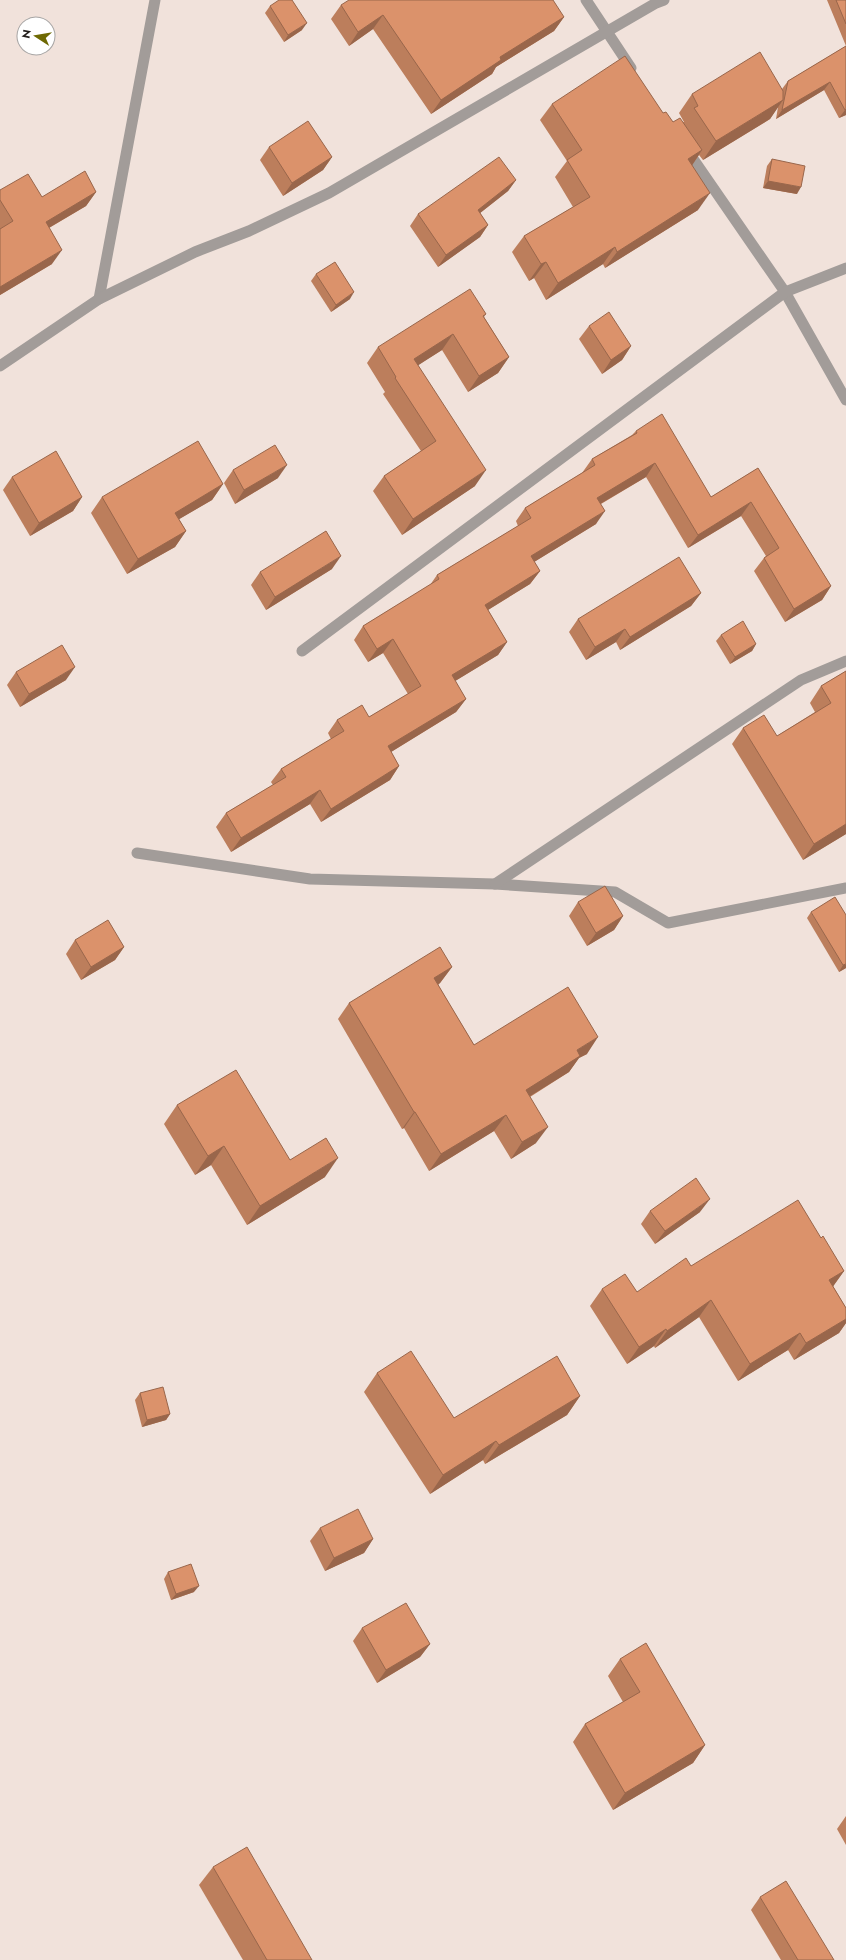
<svg xmlns="http://www.w3.org/2000/svg" width="846" height="1960" viewBox="0 0 846 1960" font-family="Jost,sans-serif">
<style>
.lines{fill:none;stroke-linecap:round;stroke-linejoin:round}
.minor{stroke:#a29c99;stroke-width:11}
.wall{fill:#bc7e5c}
.shaded-wall{fill:#99664b}
.building{fill:#db926b;stroke:#99664b}
</style>
<rect width="100%" height="100%" fill="#f1e2db"/>
<g class="lines">
<g class="minor">
<polyline points="586,0 631,68"/>
<polyline points="687,150 785,292 846,400"/>
<polyline points="99,299 155,0"/>
<polyline points="0,366 99,299 195,252 249,231 329,193 656,3 664,0"/>
<polyline points="302,651 785,292 846,268"/>
<polyline points="137,853 310,879 495,884 615,892 668,923 846,888"/>
<polyline points="495,884 801,680 846,661"/>
</g>
</g>
<g class="wall">
<polygon points="827,0 846,0 846,115 839,118 824,90 776,119 778,107 770,119 703,160 699,155 692,165 698,210 605,268 603,264 546,300 534,278 529,281 512,252 524,236 573,207 555,177 567,161 540,120 552,104 663,113 673,122 684,122 679,113 692,94 782,89 788,81 846,46"/>
<polygon points="341,5 564,17 554,31 496,67 492,74 431,114 373,29 349,46 331,19"/>
<polygon points="270,6 302,30 284,42 265,13"/>
<polygon points="269,147 332,157 323,170 283,196 260,160"/>
<polygon points="772,159 797,194 763,188 767,166"/>
<polygon points="516,180 508,191 480,213 488,225 480,237 438,267 410,226 418,214"/>
<polygon points="0,190 42,197 96,192 86,206 49,228 52,264 0,295"/>
<polygon points="316,274 350,299 331,312 311,281"/>
<polygon points="486,314 484,317 509,357 498,373 468,392 442,350 418,365 475,486 402,535 373,491 384,476 421,451 383,394 385,392 367,363 378,347"/>
<polygon points="589,326 631,346 622,360 602,374 579,339"/>
<polygon points="636,431 711,497 758,468 831,586 822,600 785,622 754,571 764,558 766,556 741,516 688,548 646,477 601,504 596,524 534,562 540,571 530,584 488,610 507,642 498,655 455,681 466,699 456,712 391,752 399,766 390,780 321,822 310,804 231,852 216,827 226,813 273,785 271,782 281,769 331,739 328,733 337,720 369,717 408,694 383,653 368,662 354,640 363,626 430,585 437,575 518,526 516,521 525,508 582,473 592,459 632,435"/>
<polygon points="233,470 278,478 235,504 224,483"/>
<polygon points="12,477 82,497 73,511 30,536 3,490"/>
<polygon points="223,484 212,500 179,519 186,531 175,547 127,574 91,513 102,497"/>
<polygon points="332,569 266,610 251,585 260,572"/>
<polygon points="701,593 691,606 620,650 616,642 586,660 569,632 578,619"/>
<polygon points="721,635 756,644 752,651 730,664 716,641"/>
<polygon points="846,671 846,834 803,860 732,744 743,728 777,736 815,712 810,703 821,686"/>
<polygon points="16,672 66,680 20,707 7,685"/>
<polygon points="578,902 623,916 614,930 587,946 569,916"/>
<polygon points="811,912 846,968 839,972 807,918"/>
<polygon points="75,940 124,947 115,960 81,980 66,954"/>
<polygon points="452,967 440,983 438,985 474,1045 587,1054 579,1058 569,1072 530,1097 536,1143 511,1159 494,1131 429,1171 404,1128 402,1129 338,1019 349,1003"/>
<polygon points="177,1105 290,1160 325,1177 247,1225 211,1165 195,1175 164,1124"/>
<polygon points="650,1211 700,1212 655,1244 641,1224"/>
<polygon points="821,1238 844,1271 833,1286 846,1308 846,1323 839,1333 794,1360 788,1350 738,1381 699,1317 655,1348 654,1346 627,1364 590,1306 602,1289 637,1292 691,1266"/>
<polygon points="377,1373 454,1418 580,1396 567,1415 485,1464 483,1460 430,1494 364,1392"/>
<polygon points="140,1393 170,1414 166,1420 142,1427 135,1400"/>
<polygon points="320,1528 373,1539 364,1553 325,1571 310,1541"/>
<polygon points="168,1572 194,1592 171,1600 164,1579"/>
<polygon points="362,1628 430,1644 420,1657 377,1683 353,1641"/>
<polygon points="620,1659 705,1745 693,1763 613,1810 573,1742 585,1724 623,1702 608,1676"/>
<polygon points="846,1816 846,1845 837,1829"/>
<polygon points="213,1867 312,1960 243,1960 199,1885"/>
<polygon points="760,1897 834,1960 781,1960 751,1910"/>
</g>
<g class="shaded-wall">
<polygon points="383,15 373,29 349,46 358,32"/>
<polygon points="564,17 554,31 496,67 492,74 431,114 441,100 500,57"/>
<polygon points="307,23 302,30 284,42 288,35"/>
<polygon points="830,82 824,90 776,119 782,110"/>
<polygon points="783,100 770,119 703,160 716,141"/>
<polygon points="846,109 846,115 839,118 845,110"/>
<polygon points="702,150 691,167 688,159"/>
<polygon points="332,157 323,170 283,196 292,183"/>
<polygon points="516,180 508,191 470,221 478,210"/>
<polygon points="768,181 801,187 797,194 763,188"/>
<polygon points="96,192 86,206 35,236 46,222"/>
<polygon points="710,193 698,210 605,268 617,252"/>
<polygon points="488,225 480,237 438,267 446,255"/>
<polygon points="615,247 603,264 546,300 558,283"/>
<polygon points="62,250 52,264 0,295 0,287"/>
<polygon points="546,262 534,278 529,281 541,264"/>
<polygon points="354,292 350,299 331,312 336,305"/>
<polygon points="453,334 442,350 403,375 414,359"/>
<polygon points="631,346 622,360 602,374 611,360"/>
<polygon points="509,357 498,373 468,392 479,376"/>
<polygon points="655,463 646,477 588,511 597,498"/>
<polygon points="287,465 278,478 235,504 244,490"/>
<polygon points="486,470 475,486 402,535 413,519"/>
<polygon points="223,484 212,500 164,528 175,513"/>
<polygon points="82,497 73,511 30,536 39,523"/>
<polygon points="751,502 741,516 688,548 698,535"/>
<polygon points="605,511 596,524 521,570 531,556"/>
<polygon points="186,531 175,547 127,574 138,559"/>
<polygon points="341,556 332,569 266,610 275,597"/>
<polygon points="540,571 530,584 475,618 485,605"/>
<polygon points="831,586 822,600 785,622 794,609"/>
<polygon points="701,593 691,606 620,650 630,637"/>
<polygon points="625,629 616,642 586,660 595,647"/>
<polygon points="393,639 383,653 368,662 377,649"/>
<polygon points="507,642 498,655 442,689 452,675"/>
<polygon points="756,644 752,651 730,664 735,657"/>
<polygon points="75,667 66,680 20,707 29,694"/>
<polygon points="466,699 456,712 378,760 388,746"/>
<polygon points="399,766 390,780 321,822 331,809"/>
<polygon points="320,790 310,804 231,852 241,838"/>
<polygon points="846,824 846,834 803,860 814,844"/>
<polygon points="623,916 614,930 587,946 596,933"/>
<polygon points="124,947 115,960 81,980 91,967"/>
<polygon points="846,964 846,968 839,972 843,965"/>
<polygon points="452,967 440,983 423,994 434,978"/>
<polygon points="598,1037 587,1054 579,1058 569,1072 514,1106 526,1090 577,1050"/>
<polygon points="414,1112 415,1112 404,1128 402,1129"/>
<polygon points="506,1115 494,1131 429,1171 441,1154"/>
<polygon points="548,1127 536,1143 511,1159 522,1142"/>
<polygon points="224,1146 211,1165 195,1175 208,1156"/>
<polygon points="338,1158 325,1177 247,1225 260,1206"/>
<polygon points="710,1199 700,1212 655,1244 665,1231"/>
<polygon points="844,1271 832,1288 829,1280"/>
<polygon points="711,1300 699,1317 655,1348 667,1331"/>
<polygon points="846,1319 846,1323 839,1333 794,1360 806,1343"/>
<polygon points="666,1329 654,1346 627,1364 639,1347"/>
<polygon points="800,1333 788,1350 738,1381 750,1364"/>
<polygon points="580,1396 567,1415 485,1464 499,1445"/>
<polygon points="170,1414 166,1420 142,1427 147,1420"/>
<polygon points="496,1441 483,1460 430,1494 443,1475"/>
<polygon points="373,1539 364,1553 325,1571 334,1558"/>
<polygon points="199,1586 194,1592 171,1600 176,1594"/>
<polygon points="430,1644 420,1657 377,1683 386,1670"/>
<polygon points="705,1745 693,1763 613,1810 625,1793"/>
</g>
<g class="building">
<polygon points="279,0 292,0 307,23 288,35 270,6"/>
<polygon points="349,0 553,0 564,17 500,57 501,60 441,100 383,15 358,32 341,5"/>
<polygon points="836,0 846,0 846,24"/>
<polygon points="846,46 846,109 845,110 830,82 782,110 788,81"/>
<polygon points="760,52 783,91 783,100 716,141 694,108 698,106 692,94"/>
<polygon points="625,56 663,113 666,112 673,122 680,118 702,150 688,159 710,193 617,252 615,247 558,283 546,262 541,264 524,236 590,197 567,160 582,150 552,104"/>
<polygon points="308,121 332,157 292,183 269,147"/>
<polygon points="499,157 516,180 478,210 488,225 446,255 418,214"/>
<polygon points="772,159 805,166 801,187 768,181"/>
<polygon points="85,171 96,192 46,222 62,250 0,287 0,229 13,221 0,200 0,190 28,174 42,197"/>
<polygon points="335,262 354,292 336,305 316,274"/>
<polygon points="470,289 486,314 483,316 509,357 479,376 453,334 414,359 486,470 413,519 384,476 436,441 395,378 396,377 378,347"/>
<polygon points="609,312 631,346 611,360 589,326"/>
<polygon points="662,414 711,497 758,468 831,586 794,609 764,558 779,548 751,502 698,535 655,463 597,498 605,511 531,556 540,571 485,605 507,642 452,675 466,699 388,746 399,766 331,809 320,790 241,838 226,813 286,777 281,769 344,731 337,720 362,705 369,717 421,686 393,639 377,649 363,626 439,579 437,575 531,518 525,508 595,465 592,459 637,433 636,431"/>
<polygon points="198,441 223,484 175,513 186,531 138,559 102,497"/>
<polygon points="275,445 287,465 244,490 233,470"/>
<polygon points="56,451 82,497 39,523 12,477"/>
<polygon points="326,531 341,556 275,597 260,572"/>
<polygon points="679,557 701,593 630,637 625,629 595,647 578,619"/>
<polygon points="743,621 756,644 735,657 721,635"/>
<polygon points="62,645 75,667 29,694 16,672"/>
<polygon points="846,671 846,824 814,844 743,728 764,715 777,736 831,703 821,686"/>
<polygon points="605,886 623,916 596,933 578,902"/>
<polygon points="835,897 846,915 846,964 843,965 811,912"/>
<polygon points="108,920 124,947 91,967 75,940"/>
<polygon points="440,947 452,967 434,978 474,1045 568,987 598,1037 577,1050 580,1056 526,1090 548,1127 522,1142 506,1115 441,1154 415,1112 414,1112 349,1003"/>
<polygon points="236,1070 290,1160 326,1138 338,1158 260,1206 224,1146 208,1156 177,1105"/>
<polygon points="696,1178 710,1199 665,1231 650,1211"/>
<polygon points="798,1200 821,1238 823,1236 844,1271 829,1280 846,1308 846,1319 806,1343 800,1333 750,1364 711,1300 667,1331 666,1329 639,1347 602,1289 625,1274 637,1292 686,1258 691,1266"/>
<polygon points="411,1351 454,1418 557,1356 580,1396 499,1445 496,1441 443,1475 377,1373"/>
<polygon points="163,1387 170,1414 147,1420 140,1393"/>
<polygon points="358,1509 373,1539 334,1558 320,1528"/>
<polygon points="191,1564 199,1586 176,1594 168,1572"/>
<polygon points="406,1603 430,1644 386,1670 362,1628"/>
<polygon points="646,1643 705,1745 625,1793 585,1724 640,1692 620,1659"/>
<polygon points="247,1847 312,1960 267,1960 213,1867"/>
<polygon points="786,1881 834,1960 798,1960 760,1897"/>
</g>
<g transform="translate(36 36) rotate(282)"><circle r="19" fill="#ffffff" stroke="#a7a5a4"/>
<path d="M0-3L7 15L0 10L-7 15Z" fill="#6e6903"/>
<text y="-6" font-size="11" font-weight="bold" text-anchor="middle" fill="#241f1c">N</text>
</g>
</svg>
